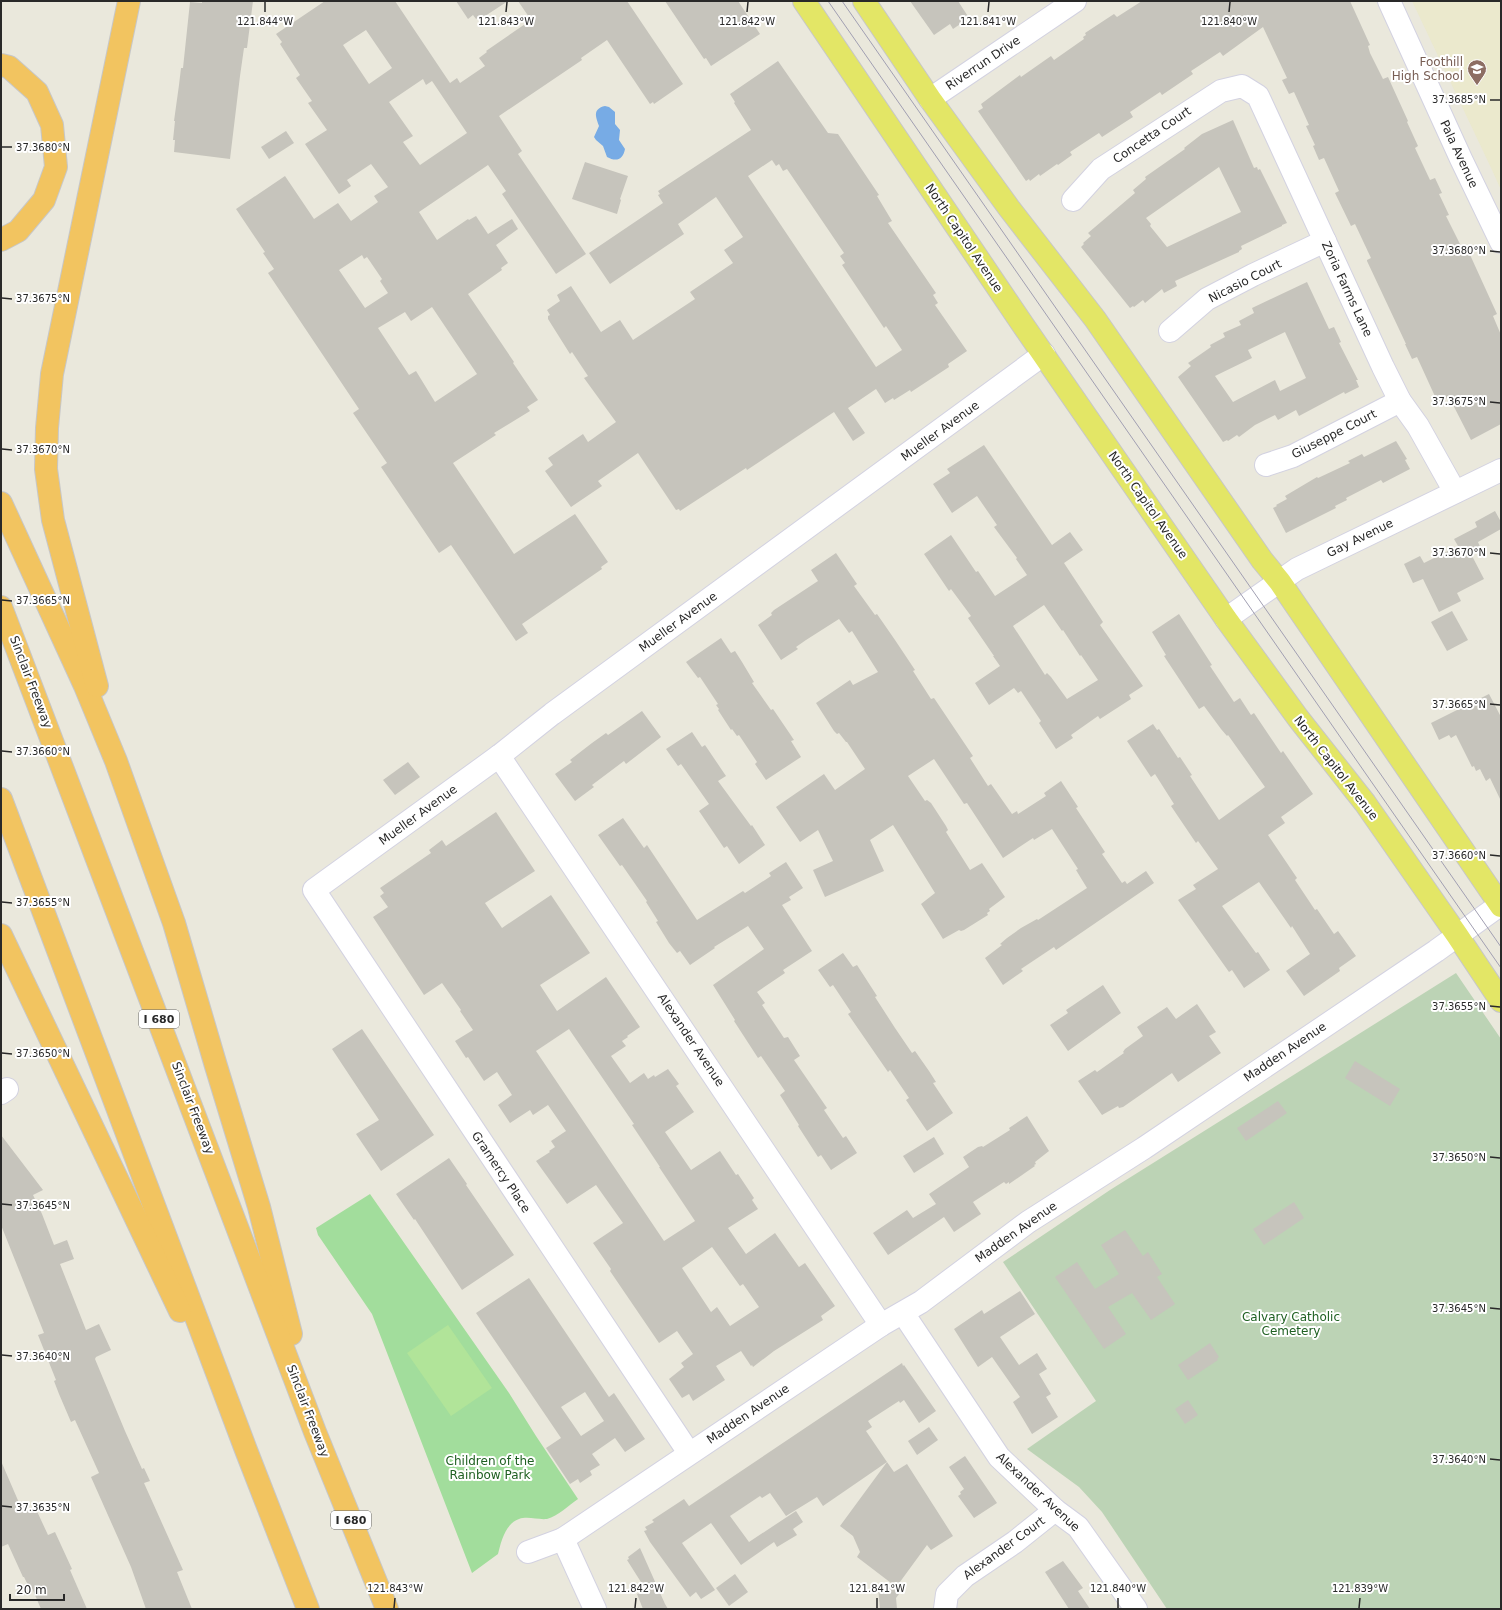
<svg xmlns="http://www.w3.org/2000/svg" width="1502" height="1610" viewBox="0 0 1502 1610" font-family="'DejaVu Sans',sans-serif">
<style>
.education{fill:#ebe9cd}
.green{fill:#a2dd9c}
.cemetery{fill:#bcd3b5}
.pitch{fill:#b1e499}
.water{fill:#77abe5}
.building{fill:#c6c4bc;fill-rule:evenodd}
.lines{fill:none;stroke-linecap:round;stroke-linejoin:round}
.minor-casing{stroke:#d3d2e1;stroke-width:24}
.major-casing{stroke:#c7c7c7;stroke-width:24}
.highway-casing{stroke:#c7c7c7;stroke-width:24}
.minor{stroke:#fff;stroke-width:22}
.major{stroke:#e3e666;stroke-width:22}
.highway{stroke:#f2c460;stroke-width:22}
.tram{stroke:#a19fb2;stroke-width:1}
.ticks{fill:none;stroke:#292929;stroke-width:1.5}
.labels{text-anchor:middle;stroke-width:4;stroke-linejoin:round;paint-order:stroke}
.shield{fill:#fff;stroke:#696969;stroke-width:1}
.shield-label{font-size:11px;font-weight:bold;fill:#292929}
.education-label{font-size:12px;fill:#785e54;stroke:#fff;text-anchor:end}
.street-label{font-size:12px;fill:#292929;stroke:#fff}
.park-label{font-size:12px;fill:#1f6022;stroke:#fff}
.ticks-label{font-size:10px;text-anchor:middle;fill:#292929;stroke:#fff;stroke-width:4;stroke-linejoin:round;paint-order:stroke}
</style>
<rect width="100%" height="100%" fill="#eae8dc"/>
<polygon class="education" points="1412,1 1501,1 1501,190 1492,170"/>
<path class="green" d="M370 1194 509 1393 536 1436 578 1499C569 1505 558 1516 547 1519 538 1520 528 1516 519 1519 505 1524 501 1542 498 1554L472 1573 372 1314 318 1235 316 1228Z"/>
<polygon class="cemetery" points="1456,973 1501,1039 1501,1609 1167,1609 1102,1512 1079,1487 1027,1449 1096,1401 1003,1262 1110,1190"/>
<polygon class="pitch" points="448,1325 492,1388 451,1416 407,1353"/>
<path class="water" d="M605 106 609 107 615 112V124L620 130 619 140 625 149C623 160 616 162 607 157L603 146 596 140 594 137 599 126C596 117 592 109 605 106Z"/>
<g class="building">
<polygon points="202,1 253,1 247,48 244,48 240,76 230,159 174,152 175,140 173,140 175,121 174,121 179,85 181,68 183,68 190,2 202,3"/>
<path d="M325 1H395L450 83 457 78 460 83 485 66 479 58 487 52 486 51 531 20 518 1H627L683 84 654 104 653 102 650 104 607 40 581 58 582 60 499 116 522 151 518 154 586 254 556 274 502 194 506 191 488 165 419 212 437 240 468 219 469 220 476 216 488 234 512 219 518 229 496 245 508 263 501 268 502 270 468 294 514 362 513 363 538 400 527 407 530 411 494 433 496 435 453 463 514 554 575 514 608 562 601 567 602 569 522 624 528 633 516 641 451 545 439 553 381 467 387 463 353 413 359 409 268 273 274 269 263 253 265 252 236 209 285 176 314 219 338 203 351 221 378 202 374 196 388 187 371 164 347 180 351 186 339 194 305 144 327 130 308 103 312 101 296 78 300 75 280 44 282 42 276 34ZM366 30 392 68 369 84 343 45ZM423 79 426 85 432 81 467 133 420 165 403 142 413 136 389 102ZM362 255 364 259 367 257 382 279 380 281 388 293 365 308 339 270ZM432 307 477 374 435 402 416 371 409 375 378 328 405 312 411 321Z"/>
<polygon points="456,1 508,1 479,20 478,18 476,19 473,15 468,19"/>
<polygon points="665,1 738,1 760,34 711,66 706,58 704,59"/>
<polygon points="910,1 958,1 969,18 953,29 950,24 934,35"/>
<polygon points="1142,1 1350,1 1370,45 1368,46 1370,53 1383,79 1388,77 1408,121 1407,122 1418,146 1415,148 1430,180 1435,178 1442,193 1439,194 1449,215 1446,216 1462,248 1466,246 1497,314 1493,316 1501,335 1501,424 1471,440 1449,397 1438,403 1417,357 1412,359 1405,344 1406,344 1367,261 1367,260 1371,258 1355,224 1351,226 1335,193 1339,191 1324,158 1319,160 1313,146 1315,145 1306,126 1309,125 1294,92 1289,94 1282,80 1287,78 1263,27 1223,56 1220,52 1191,71 1193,74 1162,95 1160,92 1130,112 1133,117 1119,126 1102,137 1099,133 1070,152 1072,155 1058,165 1057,164 1040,176 1039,174 1030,181 1029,179 1026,181 978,111 983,108 981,104 1020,75 1021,77 1051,56 1054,60 1084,39 1083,37 1086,35 1085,33 1114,14 1117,17"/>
<path d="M778 61 828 133 838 134 879 195 877 196 892 221 888 223 936 293 933 295 938 303 935 305 967 351 948 364 949 367 911 392 910 390 894 400 893 398 885 403 876 389 848 408 865 433 853 441 834 412 747 470 746 468 680 511 679 509 676 510 638 453 598 481 602 486 571 507 545 471 553 465 548 458 583 434 588 442 616 422 584 378 588 376 572 352 570 354 548 319V316L550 315 547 310 560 301 557 295 571 286 601 332 620 320 633 340 695 299 690 292 733 263 724 250 743 237 716 197 678 224 684 234 610 284 589 253 663 203 658 195 660 194 658 191 751 130 734 103 735 102 730 94ZM772 160 776 166 779 164 783 171 787 169 844 253 840 256 845 263 842 265 884 328 886 326 902 350 876 367 748 176Z"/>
<path d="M1233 120 1254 168 1257 167 1258 170 1260 169 1287 223 1282 225V226L1241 246 1242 249 1239 251V252L1175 281 1177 286 1164 293 1162 289 1145 303 1143 300 1134 307 1133 306 1130 308 1081 247 1084 244 1083 243 1091 236 1088 233 1135 193 1133 190 1146 179 1145 177 1185 149 1184 148 1202 134ZM1219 167 1241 212 1167 247 1150 226 1151 224 1146 218Z"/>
<polygon points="286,131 294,143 269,159 261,147"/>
<polygon points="585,162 628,176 620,199 621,200 617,214 572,199"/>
<path d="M1307 282 1329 329 1334 327 1341 342 1339 343 1358 380H1356L1359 387 1345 394 1344 392 1299 416 1296 410 1278 420 1275 415 1255 425 1239 437 1237 435 1228 441 1227 440 1223 442 1178 377 1191 366 1188 363 1211 347 1210 345 1225 337 1223 333 1241 325 1239 321 1254 313 1252 308ZM1285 332 1306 378 1280 391 1275 380 1233 402 1215 376 1252 358 1248 350Z"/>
<polygon points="1396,441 1407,459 1405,460 1410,469 1383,483 1381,480 1346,498 1347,500 1335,506 1336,508 1286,533 1273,508 1277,506 1276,505 1287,499 1285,496 1317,477 1318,478 1350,463 1348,461 1362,454 1364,457"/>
<path d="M984 445 1052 545 1070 532 1083 550 1064 563 1103 622 1100 625 1143 686 1129 695 1131 699 1100 719 1098 716 1071 735 1073 738 1056 749 1039 723 1041 721 1021 691 1018 693 1014 688 989 705 975 683 1000 666 993 656H994L968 618 971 616 951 589 949 591 924 554 951 535 976 572 978 571 995 596 1027 575 1016 559 1017 558 994 527 997 525 977 496 952 513 933 484 950 473 947 469ZM1044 605 1062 631 1063 630 1080 656 1081 655 1098 680 1067 699 1051 677 1047 673 1045 675 1013 626Z"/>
<polygon points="1495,511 1501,522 1501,529 1478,542 1481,549 1471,554 1484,579 1457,593 1461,601 1439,612 1423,579 1413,583 1404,564 1420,556 1424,563 1458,546 1454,539 1477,527 1475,522"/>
<polygon points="836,553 857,584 854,586 875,615 877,614 895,640 915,670 913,671 931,699 934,698 973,756 970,758 988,786 991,784 1012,814 1017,811 1018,814 1046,796 1044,793 1061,781 1078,807 1076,808 1105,852 1102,854 1122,883 1125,881 1127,884 1146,871 1154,883 1056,950 1054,947 1021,969 1023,971 1003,985 985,958 1002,945 1000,944 1007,938 1021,928 1037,919 1038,920 1087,888 1076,870 1078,869 1052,829 1034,840 1033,838 1003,858 967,803 964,804 934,759 908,776 925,801 927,800 931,803 946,826 948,830 946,832 970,870 982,863 1005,897 989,909 990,911 987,913 988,915 964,930 961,931 959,930 943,939 921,904 935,893 893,825 870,840 884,871 825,897 813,870 833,861 818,830 800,842 776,807 824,774 835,790 865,769 847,742 846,742 839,733 837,734 834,731 816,703 850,680 853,685 878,672 852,631 849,633 839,619 806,640 796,647 798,649 781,660 758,625 772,615 771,613 774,610 818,581 811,570"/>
<polygon points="1452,611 1468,640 1447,651 1431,622"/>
<polygon points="1179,614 1212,665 1210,666 1234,702 1240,698 1251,715 1254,713 1281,753 1283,751 1313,794 1281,817 1285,823 1268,835 1297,878 1295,880 1315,910 1317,909 1334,934 1338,931 1356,956 1339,968 1340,971 1304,996 1286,971 1310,954 1292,926 1291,928 1259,882 1222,906 1256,953 1258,952 1270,970 1244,988 1232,970 1229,972 1178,900 1196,889 1193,885 1218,869 1198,841 1196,843 1171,806 1174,804 1155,774 1151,777 1127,741 1153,724 1157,730 1159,729 1178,758 1180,757 1192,775 1190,776 1219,820 1265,787 1228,735 1227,736 1221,729 1204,706 1199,709 1164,656 1166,655 1152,632"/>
<polygon points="721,638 731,653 735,651 742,662 754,682 752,683 771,710 773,709 790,734 794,740 791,741 801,757 766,780 755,764 757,762 739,735 737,736 732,729 731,730 718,710 719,709 716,705 718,704 700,677 698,678 686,662"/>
<polygon points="1489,694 1501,717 1501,801 1490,778 1486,781 1480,769 1476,771 1474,766 1472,767 1456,735 1451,738 1449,735 1439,740 1431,723"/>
<polygon points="642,711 661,737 626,764 624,761 592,785 594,787 575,801 555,774 572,762 570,760 592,743 606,733 608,735"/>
<polygon points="692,732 702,747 705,745 726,776 718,781 751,826 752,825 765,845 739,864 727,846 724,848 699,811 709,804 681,764 678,766 666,749"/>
<polygon points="408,762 420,777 395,795 383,780"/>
<path d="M496 812 535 871 485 903 502 928 551 895 590 953 540 985 557 1011 606 977 640 1027 627 1036 628 1037 622 1041 626 1046 611 1056 630 1083 644 1073 648 1079 654 1075 655 1077 668 1069 679 1084 676 1086 694 1112 665 1132 691 1170 720 1151 736 1175 738 1174 754 1198 752 1200 758 1209 728 1228 746 1254 775 1233 799 1267 805 1263 835 1306 821 1316 823 1320 774 1351 753 1367 752 1365 751 1366 741 1351 716 1366 725 1380 693 1401 689 1394 682 1398 669 1379 684 1367 681 1363 693 1354 677 1331 659 1343 610 1271 611 1269 593 1243 623 1223 596 1185 567 1204 536 1161 550 1152 549 1151 555 1147 551 1141 566 1131 548 1105 533 1115 530 1110 510 1123 498 1105 512 1095 497 1072 484 1081 468 1057 466 1058 455 1041 473 1030 460 1011 461 1010 442 983 424 995 373 917 388 907 380 896 384 893 380 888 431 853 429 850 442 840 446 846ZM569 1029 634 1124 632 1125 660 1167H659L695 1221 664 1241 536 1051ZM712 1247 740 1286 743 1284 759 1307 730 1326 717 1307 711 1312 682 1268Z"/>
<polygon points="623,818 644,848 647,845 697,920 743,891 745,893 771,876 769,873 786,862 803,888 789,897 791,900 782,905 812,951 783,970 785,973 757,992 765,1003 762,1005 784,1038 788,1037 800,1056 794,1060 827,1108 824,1110 843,1138 846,1136 857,1153 831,1170 821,1155 818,1157 798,1126 799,1125 780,1095 785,1091 761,1056 758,1058 734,1021 735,1020 713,985 764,949 748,926 714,947 715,948 690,965 680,951 677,953 669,943 656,922 658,921 646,902 647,901 622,865 620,866 598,835"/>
<polygon points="843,953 853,967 857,965 877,996 875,997 895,1028 912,1053 915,1051 929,1071 936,1082 933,1083 953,1113 927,1131 906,1100 909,1098 890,1070 888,1072 848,1014 851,1012 833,985 830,987 818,970"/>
<polygon points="1103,985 1121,1013 1068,1051 1050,1025 1068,1013 1066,1010"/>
<polygon points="1197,1004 1216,1032 1209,1036 1221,1053 1178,1082 1172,1073 1123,1107 1119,1108 1118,1106 1102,1115 1078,1081 1095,1070 1097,1072 1124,1053 1123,1052 1125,1049 1143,1036 1137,1027 1167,1007 1176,1019"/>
<polygon points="362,1029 434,1135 381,1171 356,1134 379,1120 332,1049"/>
<polygon points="1355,1061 1400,1089 1390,1106 1345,1078"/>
<polygon points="1278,1101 1287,1113 1246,1141 1237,1128"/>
<polygon points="1027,1116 1049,1151 1035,1162 1036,1164 1034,1165 1035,1166 1009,1184 1009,1182 1006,1184 1004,1182 973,1202 981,1214 954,1232 944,1217 888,1255 873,1233 907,1210 913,1218 936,1204 929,1194 969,1167 963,1157 978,1147 982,1146 983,1147 1010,1130 1009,1128"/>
<polygon points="1,1135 43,1190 33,1195 42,1214 54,1245 67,1240 74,1259 60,1264 86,1330 99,1324 111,1350 96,1357 95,1359 125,1431 142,1469 144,1468 150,1481 144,1483 183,1570 177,1572 192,1609 146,1609 131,1567 91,1477 99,1473 75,1420 71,1422 59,1394 54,1381 56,1380 38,1335 44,1333 1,1225"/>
<polygon points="934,1137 944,1154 914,1173 903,1156"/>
<polygon points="449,1158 467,1184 466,1185 514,1255 462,1290 415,1219 414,1220 396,1194"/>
<polygon points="1294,1202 1304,1218 1264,1245 1253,1229"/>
<polygon points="1125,1230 1143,1256 1148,1252 1162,1274 1157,1277 1175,1304 1151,1320 1132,1293 1108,1307 1126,1334 1104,1349 1055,1277 1077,1262 1095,1289 1119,1274 1101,1245"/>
<path d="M529 1278 609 1397 614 1393 645 1439 625 1452 615 1438 592 1454 600 1465 590 1471 592 1475 580 1483 578 1479 570 1484 546 1448 561 1438 476 1313ZM585 1392 604 1421 581 1436 561 1407Z"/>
<polygon points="1020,1291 1035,1314 1000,1337 1019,1365 1037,1353 1047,1369 1039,1374 1051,1394 1046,1397 1058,1417 1032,1434 1013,1402 1020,1397 992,1357 978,1367 954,1329 982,1310 984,1314"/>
<polygon points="1210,1343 1219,1357 1217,1359 1218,1360 1188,1380 1178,1365"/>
<polygon points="902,1363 903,1366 904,1365 936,1411 919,1423 904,1400 900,1403 899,1401 868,1421 872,1427 866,1431 887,1462 823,1506 817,1497 786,1516 770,1493 762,1498 760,1496 730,1516 749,1542 796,1511 803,1522 793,1529 797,1535 777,1547 774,1542 741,1565 711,1523 682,1543 715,1590 701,1599 696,1592 690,1597 650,1542 644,1531 647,1530 645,1527 654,1522 652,1520 684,1499 689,1506"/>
<polygon points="1188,1400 1198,1415 1185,1424 1175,1409"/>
<polygon points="929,1427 938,1440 917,1455 908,1441"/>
<polygon points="965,1456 997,1503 974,1518 958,1496 961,1494 960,1492 964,1489 949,1467"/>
<polygon points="1,1461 23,1512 35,1507 48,1535 55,1532 72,1569 70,1570 87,1609 41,1609 32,1588 30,1589 24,1577 23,1577 8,1544 1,1547"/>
<polygon points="887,1462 894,1472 907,1464 953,1536 931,1550 927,1545 897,1586 905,1586 896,1598 897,1609 880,1609 878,1587 895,1586 857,1557 860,1552 853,1536 840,1526"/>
<polygon points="640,1548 665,1604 668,1609 643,1609 637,1594 646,1590 627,1560 629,1559 628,1557"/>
<polygon points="1063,1561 1083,1588 1078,1591 1090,1609 1069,1609 1045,1572"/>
<polygon points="735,1574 748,1592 729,1606 716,1588"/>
</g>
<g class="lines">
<defs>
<g id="minor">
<polyline points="1389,1 1461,159 1501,242"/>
<polyline points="930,99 1075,1"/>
<polyline points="1073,200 1101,169 1221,91 1242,86 1258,96 1383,367 1400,401 1418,426 1455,492"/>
<polyline points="1170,331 1207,299 1253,275 1325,241"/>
<polyline points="1266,465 1293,456 1400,401"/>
<polyline points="1226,619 1297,569 1501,470"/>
<polyline points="499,756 881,1325"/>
<polyline points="1,1093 7,1089"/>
<polyline points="903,1313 999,1457 1055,1510 1078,1527 1136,1609"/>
<polyline points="689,1453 314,890 499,756 552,714 1044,354"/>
<polyline points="563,1539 595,1609"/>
<polyline points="528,1552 563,1539 881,1325 921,1302 1028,1222 1144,1148 1436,951 1500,905"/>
<polyline points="945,1609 947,1594 965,1576 1015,1542 1055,1510"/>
</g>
<g id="major">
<polyline points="804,1 1023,325 1226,619 1298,718 1365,803 1457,935 1501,1001"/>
<polyline points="864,1 930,99 1009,208 1095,319 1262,560 1280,582 1501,906"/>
</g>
<g id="highway">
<polyline points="1,65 9,67 37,92 52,125 56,167 44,200 18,231 1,240"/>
<polyline points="1,503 85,686 116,761 174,923 216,1066 259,1207 291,1334"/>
<polyline points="1,607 315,1432 387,1609"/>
<polyline points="97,686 53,520 46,469 47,428 52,374 129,1"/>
<polyline points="1,799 246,1450 308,1609"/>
<polyline points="1,935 180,1311"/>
</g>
</defs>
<use href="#minor" class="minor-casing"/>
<use href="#major" class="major-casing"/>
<use href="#highway" class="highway-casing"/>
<use href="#minor" class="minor"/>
<use href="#major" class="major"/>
<use href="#highway" class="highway"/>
<g class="tram">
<polyline points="828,1 1501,968"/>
<polyline points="842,1 1501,947"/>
</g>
</g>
<path class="ticks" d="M265 12V2M506 12 507 2M747 12 748 2M988 12 989 2M1229 12 1230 2M1490 100H1500M2 147H12M1490 251 1500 252M2 298 12 299M1490 402 1500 403M2 449 12 450M1490 553 1500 554M2 600 12 601M1490 704 1500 705M2 751 12 752M1490 855 1500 856M2 902 12 903M1490 1006 1500 1007M2 1053 12 1054M1490 1157 1500 1158M2 1204 12 1205M1490 1308 1500 1309M2 1355 12 1356M1490 1459 1500 1460M2 1506 12 1507M394 1608 395 1598M635 1608 636 1598M877 1608V1598M1118 1608V1598M1359 1608 1360 1598"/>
<defs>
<symbol id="school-pin" viewBox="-11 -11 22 30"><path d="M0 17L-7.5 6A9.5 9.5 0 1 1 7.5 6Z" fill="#8d6e63" stroke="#fff"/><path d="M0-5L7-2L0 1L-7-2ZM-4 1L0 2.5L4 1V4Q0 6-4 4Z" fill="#fff"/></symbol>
</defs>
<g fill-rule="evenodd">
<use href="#school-pin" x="1466" y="58" width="22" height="30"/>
</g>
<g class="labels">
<g class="shield">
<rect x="139" y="1010" width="40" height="18" rx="3"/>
<rect x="331" y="1511" width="40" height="18" rx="3"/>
</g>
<g class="shield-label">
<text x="159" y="1023">I 680</text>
<text x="351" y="1524">I 680</text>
</g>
<g class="education-label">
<text x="1463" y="66">Foothill<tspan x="1463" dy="14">High School</tspan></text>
</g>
<g class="street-label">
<text transform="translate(983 63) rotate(-34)" y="4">Riverrun Drive</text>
<text transform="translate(1152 135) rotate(-34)" y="4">Concetta Court</text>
<text transform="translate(1459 154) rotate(65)" y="4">Pala Avenue</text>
<text transform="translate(964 238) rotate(56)" y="4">North Capitol Avenue</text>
<text transform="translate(1245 281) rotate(-27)" y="4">Nicasio Court</text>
<text transform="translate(1347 289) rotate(65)" y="4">Zoria Farms Lane</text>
<text transform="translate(940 431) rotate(-36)" y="4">Mueller Avenue</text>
<text transform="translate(1334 434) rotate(-27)" y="4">Giuseppe Court</text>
<text transform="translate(1148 505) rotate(55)" y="4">North Capitol Avenue</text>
<text transform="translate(1360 538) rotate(-26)" y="4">Gay Avenue</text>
<text transform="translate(678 622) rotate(-36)" y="4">Mueller Avenue</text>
<text transform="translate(31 682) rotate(69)" y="4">Sinclair Freeway</text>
<text transform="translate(1336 768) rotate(52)" y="4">North Capitol Avenue</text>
<text transform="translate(418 815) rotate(-36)" y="4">Mueller Avenue</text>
<text transform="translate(691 1040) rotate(56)" y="4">Alexander Avenue</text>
<text transform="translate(1285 1052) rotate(-34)" y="4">Madden Avenue</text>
<text transform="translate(193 1108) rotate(69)" y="4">Sinclair Freeway</text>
<text transform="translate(501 1172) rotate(56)" y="4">Gramercy Place</text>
<text transform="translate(1016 1232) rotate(-35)" y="4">Madden Avenue</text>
<text transform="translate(308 1411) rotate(69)" y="4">Sinclair Freeway</text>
<text transform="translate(748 1414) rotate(-34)" y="4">Madden Avenue</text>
<text transform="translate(1038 1492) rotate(43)" y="4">Alexander Avenue</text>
<text transform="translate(1004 1548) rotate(-36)" y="4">Alexander Court</text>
</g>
<g class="park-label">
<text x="1291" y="1321">Calvary Catholic<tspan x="1291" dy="14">Cemetery</tspan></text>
<text x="490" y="1465">Children of the<tspan x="490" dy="14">Rainbow Park</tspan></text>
</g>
</g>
<g class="ticks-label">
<text x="265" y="25">121.844°W</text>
<text x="506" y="25">121.843°W</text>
<text x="747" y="25">121.842°W</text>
<text x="988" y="25">121.841°W</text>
<text x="1229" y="25">121.840°W</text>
<text x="1459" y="103">37.3685°N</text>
<text x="43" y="151">37.3680°N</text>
<text x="1459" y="254">37.3680°N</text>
<text x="43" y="302">37.3675°N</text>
<text x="1459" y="405">37.3675°N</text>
<text x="43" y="453">37.3670°N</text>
<text x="1459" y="556">37.3670°N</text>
<text x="43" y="604">37.3665°N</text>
<text x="1459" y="708">37.3665°N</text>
<text x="43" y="755">37.3660°N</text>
<text x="1459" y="859">37.3660°N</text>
<text x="43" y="906">37.3655°N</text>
<text x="1459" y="1010">37.3655°N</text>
<text x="43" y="1057">37.3650°N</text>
<text x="1459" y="1161">37.3650°N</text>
<text x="43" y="1209">37.3645°N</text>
<text x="1459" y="1312">37.3645°N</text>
<text x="43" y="1360">37.3640°N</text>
<text x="1459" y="1463">37.3640°N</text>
<text x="43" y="1511">37.3635°N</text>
<text x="395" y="1592">121.843°W</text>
<text x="636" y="1592">121.842°W</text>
<text x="877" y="1592">121.841°W</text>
<text x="1118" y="1592">121.840°W</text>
<text x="1360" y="1592">121.839°W</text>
</g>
<rect width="1502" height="1610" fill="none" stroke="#292929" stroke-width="4"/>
<path d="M10 1594v6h54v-6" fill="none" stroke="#292929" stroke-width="2"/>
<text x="16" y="1594" font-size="12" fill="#292929" stroke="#ffffff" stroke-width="3" paint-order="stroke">20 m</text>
</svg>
